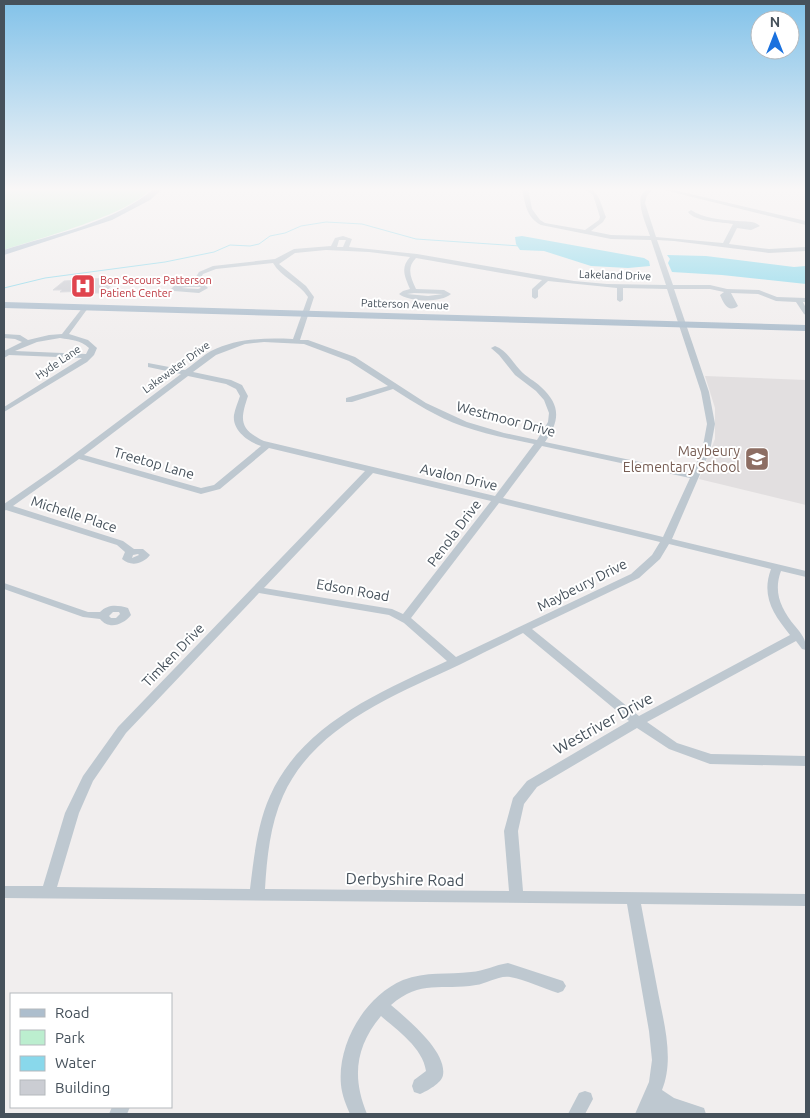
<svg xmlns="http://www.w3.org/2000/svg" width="810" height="1118" viewBox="0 0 810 1118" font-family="Ubuntu,sans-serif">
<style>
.education{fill:#e2dfe0}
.green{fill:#bceecf}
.water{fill:#89d8eb}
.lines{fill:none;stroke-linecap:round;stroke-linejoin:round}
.stream{stroke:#89d8eb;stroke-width:1}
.building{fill:#cbcdd3;stroke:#d2d4d9}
.minor{fill:#bec8d0;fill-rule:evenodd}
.major{fill:#adbecd;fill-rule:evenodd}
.labels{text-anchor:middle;stroke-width:4;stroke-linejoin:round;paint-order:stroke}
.far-street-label{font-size:11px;fill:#46515b;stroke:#fff}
.far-health-label{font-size:11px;fill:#be3a42;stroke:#fff;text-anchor:start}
.street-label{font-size:14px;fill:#46515b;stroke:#fff}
.education-label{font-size:14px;fill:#785e54;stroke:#fff;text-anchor:end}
.near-street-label{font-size:16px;fill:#46515b;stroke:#fff}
</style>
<rect width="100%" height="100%" fill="#f1eeee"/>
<polygon class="education" points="705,376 806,380 806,505 699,479 715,439 715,408"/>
<path class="green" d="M4 188H152C129 215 40 238 4 250Z"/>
<g class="water">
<polygon points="522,236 644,258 649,261 650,266 628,268 591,266 544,251 520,250 516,244 515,237"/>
<polygon points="667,255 706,256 794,267 806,266 806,284 722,275 672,272 668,263 670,259"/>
</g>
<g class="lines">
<polyline class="stream" points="4,288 45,278 165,262 214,252 230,245 250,246 259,244 270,236 285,233 301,226 326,222 362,224 416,239 520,246"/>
</g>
<polygon class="building" points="104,278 116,279 105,293 89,293 91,291 60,292 62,290 53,290 64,281"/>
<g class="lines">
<g class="minor">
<path d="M522 188H528L532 209 540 220 545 223 585 230 599 220 600 217 593 195 583 188C599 187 601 205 606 217L603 222 591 231 611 235 650 236C646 223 628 188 655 188L647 195 645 203 656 237 723 243 733 224C722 222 695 222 688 212L691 210C702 218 723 220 737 221 746 222 753 220 760 226L751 230 737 228 729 244 769 249 806 247V251L769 253 674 241 657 240 673 285H710L727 289 759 290 777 297 806 298V302H803L806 308V315L804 314 796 302 776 301 758 294 731 293 738 306C728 313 724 304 720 295L724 292 710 289H674L709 392 715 424 710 451 672 539 806 571V577L781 571C773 592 781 609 795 626 802 635 806 638 806 650L802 649 796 641 647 722 677 743 711 754 806 756V766L710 764 669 749 637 728 537 787 524 804 518 831 523 891 806 894V906L641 904C646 932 652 960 657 987 663 1020 675 1058 662 1090L674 1098 704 1108 706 1114H635L649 1082 652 1060 649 1031 627 904 4 898V886H43L65 813 83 776 118 727 365 471 269 448 220 489 201 494 79 459 13 506 123 541 134 549H143L150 555C143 564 131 567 122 559L125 552 117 545 6 510 4 511V504L56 468 181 374 148 367V363L185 370C194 364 202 356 211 351 237 338 264 338 293 339L308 297C299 283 281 277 273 263L216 269 203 274 198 283 204 284 208 288 199 293 174 291 171 289 175 285 192 283 199 272 213 266 275 259 294 249 331 246 335 238 343 236 352 239 349 247 417 254 574 281 607 284 666 285 651 240 611 239 541 225C526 217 525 203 522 188ZM339 240H346L343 247H337ZM326 250 369 252 410 257C400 268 405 277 410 289L403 291 399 294C409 302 441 303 451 294L444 290 416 289C411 278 406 268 416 258L542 280 532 289V297L535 299 538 297V290L548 281 617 288V300L620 302 623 300V288L667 289 701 392 707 424 702 451 692 473 545 442C560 421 561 405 541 387 535 381 526 377 520 370 512 361 506 350 495 346L491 348 499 355 515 375 536 391 544 400 549 413 548 422 537 440 504 433 467 422 426 403 355 357 308 340H300L314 297 306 286 279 264 295 253ZM188 287H200L201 288 198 289 181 288ZM414 293 443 294 428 296 407 294ZM264 342 304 344 349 361 388 386 346 398V402H352L393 389C415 403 437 417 462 426 485 434 510 439 534 444L495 496 264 441C239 429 240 420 248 396L242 385 231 380 193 372 216 355 245 344ZM188 376 226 384 236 389 240 396C238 402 235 409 234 415 232 430 248 442 261 446L214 485 201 488 84 455ZM542 446 690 478 663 537 503 498ZM373 473 491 501 403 614 392 609 264 588ZM499 503 660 542 652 555 631 574 456 657 411 618ZM669 544 771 569C761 596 773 614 790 635L639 716 532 629 639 578 660 559ZM138 554 139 555 132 558 133 555ZM259 593 389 615 404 623 447 661C380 692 302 724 270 796 257 825 254 857 250 889L57 887 79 813 93 781 126 733ZM523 633 629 721 527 781 513 798 504 831 509 891 265 889C267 857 270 825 283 796 314 726 395 695 459 665 480 654 502 644 523 633Z"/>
<polygon points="656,188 665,188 806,221 806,225"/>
<path d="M85 306 88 308 69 334 88 340 97 348 94 355 87 362 4 412V407L82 358 9 355 4 358V351L22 342 15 339 4 338V334L20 335 28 340 49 335 62 334 83 307ZM60 338C72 340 80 340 89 348L86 354 15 351 37 342Z"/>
<path d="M4 583 88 612H100C108 604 117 605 128 608L131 615C123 625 109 630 100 619L83 617 4 589ZM113 612H119L120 614 116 618H111L109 616Z"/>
<path d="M508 963 563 981 566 986 563 991 558 993C542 988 526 980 510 977 499 975 486 984 476 985 441 991 421 979 391 1005 407 1019 447 1051 443 1075 442 1083 427 1091 420 1094L414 1092 412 1086 414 1080 426 1071C423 1048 397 1030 381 1016 355 1047 352 1078 367 1114H350C346 1105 342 1095 341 1085 337 1044 365 996 403 980 426 971 448 975 471 972 484 971 495 965 508 963Z"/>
<polygon points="585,1091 591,1093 593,1099 585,1114 568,1114 579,1093"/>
<polygon points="112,1107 130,1107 127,1114 109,1114"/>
</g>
<g class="major">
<path d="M155 188H163L150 200 112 220 4 255V250C54 234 114 223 155 188Z"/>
<polygon points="4,302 806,325 806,331 4,308"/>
</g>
</g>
<linearGradient id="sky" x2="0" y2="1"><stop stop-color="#82c2e9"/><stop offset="0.55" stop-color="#f9f7f7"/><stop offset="1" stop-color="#f9f7f7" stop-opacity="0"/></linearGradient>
<rect width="810" height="344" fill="url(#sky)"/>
<defs>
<symbol id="hospital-square" viewBox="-11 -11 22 22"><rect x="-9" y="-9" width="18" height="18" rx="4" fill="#e0444e" stroke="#fff"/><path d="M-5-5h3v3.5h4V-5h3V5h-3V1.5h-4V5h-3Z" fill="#fff"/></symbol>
<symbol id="school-square" viewBox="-11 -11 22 22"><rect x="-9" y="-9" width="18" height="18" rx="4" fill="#8d6e63" stroke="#fff"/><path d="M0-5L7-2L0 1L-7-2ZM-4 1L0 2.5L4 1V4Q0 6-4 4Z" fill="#fff"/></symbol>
</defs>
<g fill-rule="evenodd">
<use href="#hospital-square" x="69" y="272" width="28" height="28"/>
<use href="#school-square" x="743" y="445" width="28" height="28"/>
</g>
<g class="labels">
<g class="far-street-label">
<text transform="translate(615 275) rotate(2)" y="4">Lakeland Drive</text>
<text transform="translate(405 304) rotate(2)" y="4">Patterson Avenue</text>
<text transform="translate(58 362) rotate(-34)" y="4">Hyde Lane</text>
<text transform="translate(176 367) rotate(-36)" y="4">Lakewater Drive</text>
</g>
<g class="far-health-label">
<text x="100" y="284">Bon Secours Patterson<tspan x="100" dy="13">Patient Center</tspan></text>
</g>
<g class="street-label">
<text transform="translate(506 419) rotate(15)" y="5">Westmoor Drive</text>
<text transform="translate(154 463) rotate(16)" y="5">Treetop Lane</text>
<text transform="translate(459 477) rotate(13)" y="5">Avalon Drive</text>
<text transform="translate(74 514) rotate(18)" y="5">Michelle Place</text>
<text transform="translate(454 533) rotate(-53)" y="5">Penola Drive</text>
<text transform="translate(582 585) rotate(-27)" y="5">Maybeury Drive</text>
<text transform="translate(353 590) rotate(10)" y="5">Edson Road</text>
<text transform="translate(173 655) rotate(-46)" y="5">Timken Drive</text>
</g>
<g class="education-label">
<text x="740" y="456">Maybeury<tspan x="740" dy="16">Elementary School</tspan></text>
</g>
<g class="near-street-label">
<text transform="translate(603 723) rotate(-29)" y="6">Westriver Drive</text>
<text transform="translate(405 879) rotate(1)" y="6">Derbyshire Road</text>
</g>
</g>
<rect width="810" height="1118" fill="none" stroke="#46515b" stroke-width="10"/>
<rect x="10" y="993" width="162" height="115" fill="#ffffff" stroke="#b5b9bd"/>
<rect x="20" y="1009" width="25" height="8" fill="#adbecd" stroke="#b5b9bd"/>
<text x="55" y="1018" font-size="15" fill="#46515b">Road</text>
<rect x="20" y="1030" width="25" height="15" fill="#bceecf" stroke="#b5b9bd"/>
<text x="55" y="1043" font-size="15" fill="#46515b">Park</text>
<rect x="20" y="1056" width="25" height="15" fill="#89d8eb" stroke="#b5b9bd"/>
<text x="55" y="1068" font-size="15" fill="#46515b">Water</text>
<rect x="20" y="1080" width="25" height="15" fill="#cbcdd3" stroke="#b5b9bd"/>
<text x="55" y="1093" font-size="15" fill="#46515b">Building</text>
<g transform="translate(775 35)"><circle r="24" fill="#ffffff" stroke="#b5b9bd"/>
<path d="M0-4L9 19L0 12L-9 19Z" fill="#1a71de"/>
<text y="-8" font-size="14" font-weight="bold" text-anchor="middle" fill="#46515b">N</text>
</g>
</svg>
